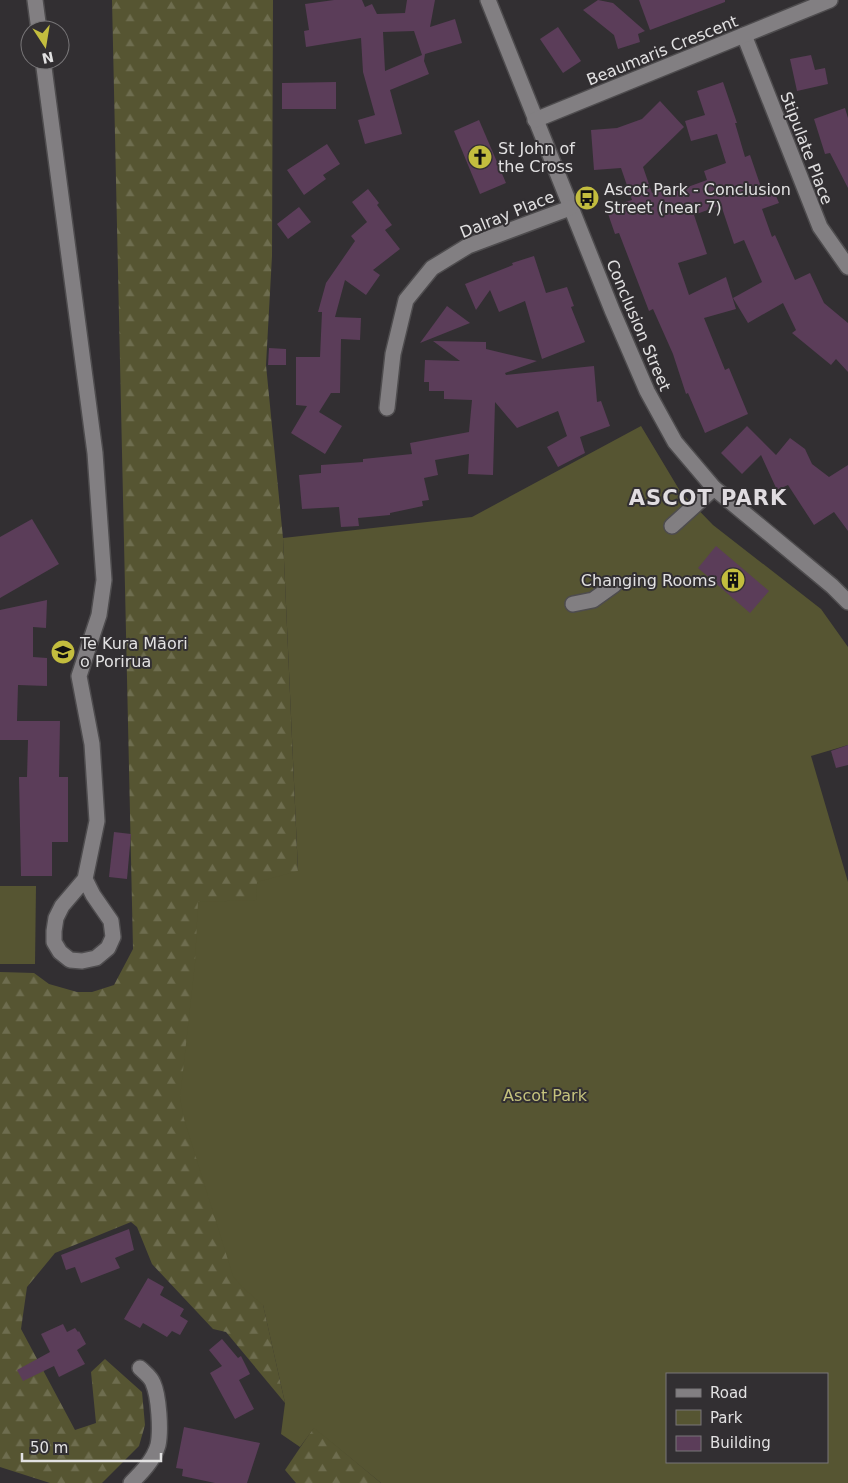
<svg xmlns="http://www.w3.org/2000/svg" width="848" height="1483" viewBox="0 0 848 1483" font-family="'DejaVu Sans',sans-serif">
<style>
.forest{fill:url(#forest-firs)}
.green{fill:#565532;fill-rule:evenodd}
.building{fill:#5b3d59;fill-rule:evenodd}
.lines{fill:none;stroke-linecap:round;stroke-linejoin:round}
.minor-casing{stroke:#4e4c4e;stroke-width:18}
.minor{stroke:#827f82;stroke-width:15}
.labels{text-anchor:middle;stroke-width:4;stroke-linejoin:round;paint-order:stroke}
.street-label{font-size:16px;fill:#e2e1e2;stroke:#322f32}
.poi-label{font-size:16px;fill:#e2e1e2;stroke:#322f32;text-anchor:start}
.park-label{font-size:16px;fill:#c5c27d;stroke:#322f32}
.district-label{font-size:21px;font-weight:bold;letter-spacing:1px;fill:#e0dce0;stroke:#322f32}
</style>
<defs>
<pattern id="forest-firs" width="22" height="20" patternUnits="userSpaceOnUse" patternTransform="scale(1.25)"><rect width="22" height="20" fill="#565532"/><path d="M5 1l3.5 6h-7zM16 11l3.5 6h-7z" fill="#6e6d4f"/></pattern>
</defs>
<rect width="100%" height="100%" fill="#322f32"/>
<g class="forest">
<polygon points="112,0 273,0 272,256 266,365 283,538 298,872 236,1183 285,1403 226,1332 213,1329 152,1264 137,1227 131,1222 55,1253 27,1287 21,1329 75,1430 96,1423 91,1372 105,1359 142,1392 145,1425 139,1446 102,1483 50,1483 0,1467 0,972 34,973 49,984 77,992 92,992 114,985 133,949"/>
<polygon points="314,1427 381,1483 296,1483 285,1470"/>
</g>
<g class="green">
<path d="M641 426 680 491 713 525 821 609 848 647V745L811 756 848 882V1483H381L314 1428 300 1447 281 1434 285 1403 263 1305 242 1287 233 1276 184 1119 180 1098 195 963 198 902 256 900 257 882 298 871 283 538 472 517ZM667 1374H827V1462H667Z"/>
<polygon points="0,886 36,886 35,964 0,964"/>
</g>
<g class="building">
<path d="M334 0H362L365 7 372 4 377 14 405 13 407 0H435L430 27 455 19 462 43 425 54 424 61 429 74 390 90 402 134 365 144 358 120 375 115 363 72 361 38 306 47 304 31 309 30 305 4ZM383 32 414 31 422 55 385 71Z"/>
<polygon points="598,0 613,3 645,31 638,34 640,42 618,49 614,35 583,10"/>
<polygon points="639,0 725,0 725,2 650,30"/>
<polygon points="558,27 581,61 563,73 540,39"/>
<polygon points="811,55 815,70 825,68 828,84 797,91 790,59"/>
<polygon points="336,82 336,109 282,109 282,83"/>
<polygon points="723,82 737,123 735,123 745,157 750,155 763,193 773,189 779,203 762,209 772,237 775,235 795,280 810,273 824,303 848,323 848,372 836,359 831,365 792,333 796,330 783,303 748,323 733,298 762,282 744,240 734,244 721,205 694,215 707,254 678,263 689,295 726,277 736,309 704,318 725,370 729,368 748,414 705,433 688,393 686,394 673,354 653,309 649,311 619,233 615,234 606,208 632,200 621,168 594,170 591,130 617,128 642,119 660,101 684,127 643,167 652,193 661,190 663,196 707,180 704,171 726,163 717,134 691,141 685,121 705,115 697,91"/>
<polygon points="845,108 848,118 848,188 830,153 825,154 814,119"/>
<polygon points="479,120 506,183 480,194 454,131"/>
<polygon points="327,144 340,164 323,175 326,179 304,195 287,170"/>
<polygon points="368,189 379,203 377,205 392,225 385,230 400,249 373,270 380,275 366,295 345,280 335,317 361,318 360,340 341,339 340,393 331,393 319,412 342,426 325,454 291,433 307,406 296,405 296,357 320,357 322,312 318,312 326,283 355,241 351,236 367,222 352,202"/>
<polygon points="299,207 311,222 288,239 277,224"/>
<polygon points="534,256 546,293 567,287 574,306 571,307 585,342 542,359 525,301 499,312 490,290 476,310 465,284 513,265 512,263"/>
<polygon points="447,306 470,323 420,343"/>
<polygon points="433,341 486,342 486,349 537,361 505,373 506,375 594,366 597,402 601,401 610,426 580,437 585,453 558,467 547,447 567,436 558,411 517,428 495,402 493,475 468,474 469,454 435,460 438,475 424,478 429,500 422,501 423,506 390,513 390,515 358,518 359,526 341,527 339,507 302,509 299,475 321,473 321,465 363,462 363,459 412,454 410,443 469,432 472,400 444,399 444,391 429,391 429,382 424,382 425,360 460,361"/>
<polygon points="269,348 286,349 286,365 268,365"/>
<polygon points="747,426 776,455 790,438 805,449 812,464 829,477 848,465 848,531 834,512 814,525 788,485 777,490 761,455 742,474 721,453"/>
<polygon points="32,519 59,564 0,598 0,537"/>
<polygon points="716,546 769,591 750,613 698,568"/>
<polygon points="47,600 46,628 33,627 33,657 47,658 47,686 18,685 17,721 60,721 59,777 68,777 68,842 52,842 52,876 21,876 19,777 27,777 28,740 0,740 0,610"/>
<polygon points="848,745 848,765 836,768 831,751"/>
<polygon points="114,832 131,834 127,879 109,877"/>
<polygon points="129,1229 134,1250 115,1258 120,1268 81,1283 75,1267 66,1270 61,1255"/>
<polygon points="148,1278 164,1287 160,1295 184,1309 180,1316 188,1321 180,1335 172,1331 167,1337 143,1323 140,1328 124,1319"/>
<polygon points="63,1324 67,1332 75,1328 78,1332 79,1331 86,1344 77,1350 85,1364 59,1377 54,1366 23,1381 17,1370 50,1352 41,1334"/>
<polygon points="222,1339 238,1358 241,1356 250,1374 239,1380 254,1409 235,1419 210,1373 222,1366 209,1350"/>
<polygon points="184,1427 260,1443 247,1483 215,1483 182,1476 183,1469 176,1468"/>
</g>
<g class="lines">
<defs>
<g id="minor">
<polyline points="35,0 39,30"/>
<polyline points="488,0 612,310 647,391 675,442 714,488 832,586 848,602"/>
<polyline points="744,35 820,227 848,267"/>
<polyline points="43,60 95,453 104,580 99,615 79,676 92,744 97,821 85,879 62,906 56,918 54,931 54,942 60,952 70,960 82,961 96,958 108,948 113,937 111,921 93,895 85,879"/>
<polyline points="535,120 830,0"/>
<polyline points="387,408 393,354 406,300 432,268 468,246 570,208"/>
<polyline points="672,526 714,488"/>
<polyline points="573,604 593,600 614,585"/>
<path d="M131 1483C141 1473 154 1460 158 1445 161 1431 159 1396 153 1383 151 1377 144 1372 140 1368"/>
</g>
</defs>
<use href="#minor" class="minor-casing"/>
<use href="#minor" class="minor"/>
</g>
<defs>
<symbol id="church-disc" viewBox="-11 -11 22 22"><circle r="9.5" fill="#c3bd3e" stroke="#322f32"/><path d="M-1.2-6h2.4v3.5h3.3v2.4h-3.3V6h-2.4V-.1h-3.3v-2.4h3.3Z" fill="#111"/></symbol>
<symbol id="bus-disc" viewBox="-11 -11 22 22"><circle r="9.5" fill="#c3bd3e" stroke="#322f32"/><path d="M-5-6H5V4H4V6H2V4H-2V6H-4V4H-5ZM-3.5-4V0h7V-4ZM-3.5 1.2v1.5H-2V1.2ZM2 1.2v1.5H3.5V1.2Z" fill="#111"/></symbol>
<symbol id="building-disc" viewBox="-11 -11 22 22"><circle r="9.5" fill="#c3bd3e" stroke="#322f32"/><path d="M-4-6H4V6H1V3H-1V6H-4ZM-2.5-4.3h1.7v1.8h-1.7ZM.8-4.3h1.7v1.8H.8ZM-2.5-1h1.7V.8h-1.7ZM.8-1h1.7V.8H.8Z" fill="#111"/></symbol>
<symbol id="school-disc" viewBox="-11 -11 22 22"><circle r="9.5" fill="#c3bd3e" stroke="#322f32"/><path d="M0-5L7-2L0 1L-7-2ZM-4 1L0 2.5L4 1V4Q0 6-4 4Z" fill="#111"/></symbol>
</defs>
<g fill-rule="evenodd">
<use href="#church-disc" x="466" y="143" width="28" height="28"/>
<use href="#bus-disc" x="573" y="184" width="28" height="28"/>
<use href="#building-disc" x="719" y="566" width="28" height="28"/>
<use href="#school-disc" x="49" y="638" width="28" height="28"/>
</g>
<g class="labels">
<g class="street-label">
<text transform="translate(662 50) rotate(-22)" y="6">Beaumaris Crescent</text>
<text transform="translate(807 148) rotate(69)" y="6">Stipulate Place</text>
<text transform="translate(507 214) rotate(-22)" y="6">Dalray Place</text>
<text transform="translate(639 325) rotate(67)" y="6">Conclusion Street</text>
</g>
<g class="poi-label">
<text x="498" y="154">St John of<tspan x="498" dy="18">the Cross</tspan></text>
<text x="604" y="195">Ascot Park - Conclusion<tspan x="604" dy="18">Street (near 7)</tspan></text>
<text x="716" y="586" text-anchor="end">Changing Rooms</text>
<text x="80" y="649">Te Kura Māori<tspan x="80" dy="18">o Porirua</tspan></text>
</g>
<g class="park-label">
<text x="545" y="1101">Ascot Park</text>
</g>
<g class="district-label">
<text x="708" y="505">ASCOT PARK</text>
</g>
</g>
<rect x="666" y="1373" width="162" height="90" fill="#322f32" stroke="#787678"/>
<rect x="676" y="1389" width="25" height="8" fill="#827f82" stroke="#787678"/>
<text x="710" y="1398" font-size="15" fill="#e2e1e2">Road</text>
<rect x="676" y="1410" width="25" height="15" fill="#565532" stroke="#787678"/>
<text x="710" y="1423" font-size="15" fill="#e2e1e2">Park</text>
<rect x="676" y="1436" width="25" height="15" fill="#5b3d59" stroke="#787678"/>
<text x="710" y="1448" font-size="15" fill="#e2e1e2">Building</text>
<g transform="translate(45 45) rotate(168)"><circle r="24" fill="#322f32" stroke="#787678"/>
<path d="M0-4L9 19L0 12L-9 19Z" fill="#c3bd3e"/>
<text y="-8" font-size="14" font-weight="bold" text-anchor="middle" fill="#e2e1e2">N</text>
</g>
<path d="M22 1453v8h139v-8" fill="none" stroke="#e2e1e2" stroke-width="2.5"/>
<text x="30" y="1453" font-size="15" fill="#e2e1e2" stroke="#322f32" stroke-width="4" paint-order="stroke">50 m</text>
</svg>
